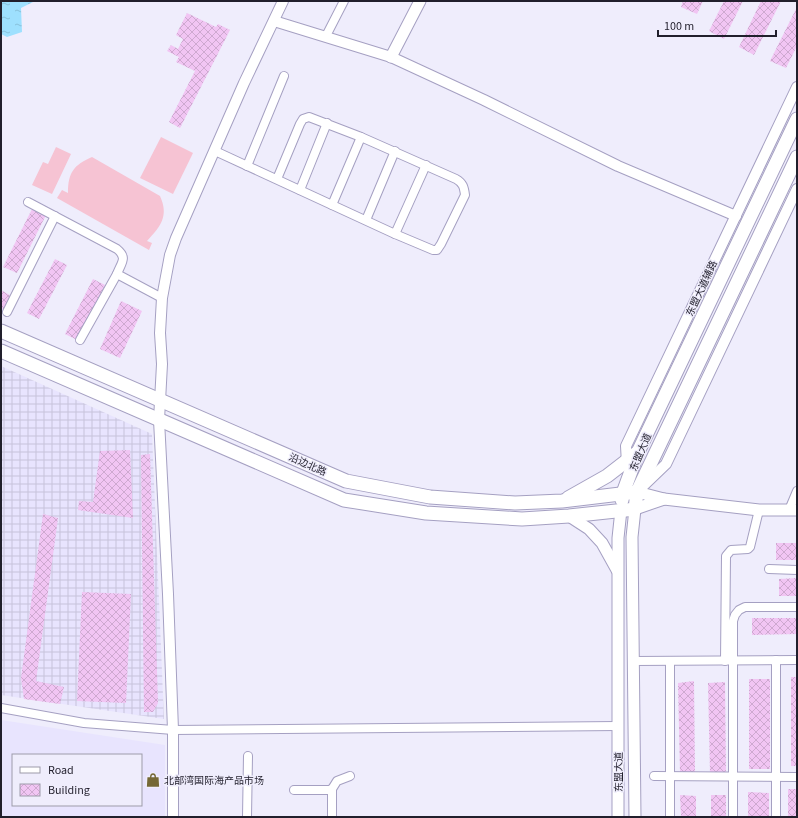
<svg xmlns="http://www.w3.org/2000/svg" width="798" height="818" viewBox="0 0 798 818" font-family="'Source Sans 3','Noto Sans SC',sans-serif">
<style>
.built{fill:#e8e4fe;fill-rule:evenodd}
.industrial{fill:url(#industrial-grid)}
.garden{fill:#f6c3d3}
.water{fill:url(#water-ripples)}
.building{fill:url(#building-cross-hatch)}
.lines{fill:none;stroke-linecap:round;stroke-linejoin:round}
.minor-casing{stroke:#a5a0c2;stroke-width:10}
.tertiary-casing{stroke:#a5a0c2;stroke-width:12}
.secondary-casing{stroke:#a5a0c2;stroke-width:13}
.trunk-casing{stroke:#a5a0c2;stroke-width:15}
.minor{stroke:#fff;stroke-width:8}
.tertiary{stroke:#fff;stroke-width:10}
.secondary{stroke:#fff;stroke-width:11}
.trunk{stroke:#fff;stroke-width:13}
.labels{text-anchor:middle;stroke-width:3;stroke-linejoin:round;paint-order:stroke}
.street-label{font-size:10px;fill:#211f2c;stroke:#efedfc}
.poi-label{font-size:10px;fill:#211f2c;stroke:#efedfc;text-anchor:start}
</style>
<defs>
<pattern id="industrial-grid" width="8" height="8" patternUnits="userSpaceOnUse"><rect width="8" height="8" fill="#e8e4fe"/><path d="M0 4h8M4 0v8" fill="none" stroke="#c7c3da"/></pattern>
<pattern id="water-ripples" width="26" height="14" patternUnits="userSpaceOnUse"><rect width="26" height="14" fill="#9ee0fe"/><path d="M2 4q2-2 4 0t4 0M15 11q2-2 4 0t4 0" fill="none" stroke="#88c0da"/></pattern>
<pattern id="building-cross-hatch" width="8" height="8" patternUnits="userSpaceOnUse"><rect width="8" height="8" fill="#f1c5f3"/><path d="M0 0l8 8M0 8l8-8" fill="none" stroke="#cea9d0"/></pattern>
</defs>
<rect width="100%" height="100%" fill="#efedfc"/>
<path class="built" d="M1 720 165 745V817H1ZM13 755H141V805H13Z"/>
<polygon class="industrial" points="1,366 152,434 164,719 1,695"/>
<g class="garden">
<polygon points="161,137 193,153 173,194 140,178"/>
<polygon points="56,147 71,154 52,194 32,185 43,162 48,164"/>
<path d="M92 157 160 196C169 216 161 226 147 241L152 243 149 250 57 198 62 190 68 193C68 172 74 165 92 157Z"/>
</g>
<polygon class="water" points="1,1 35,1 21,8 22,32 7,37 1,34"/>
<g class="building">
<polygon points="683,1 703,1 697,14 681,7"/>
<polygon points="724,1 743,1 724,39 709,31"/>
<polygon points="761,1 781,1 754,55 739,47"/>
<polygon points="797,7 797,46 786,68 770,61"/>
<polygon points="187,13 216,27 218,24 230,30 180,128 169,122 195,71 176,62 179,57 167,51 171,45 178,49 183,39 176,35"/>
<polygon points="33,207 47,213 17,273 3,267"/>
<polygon points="55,259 67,265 39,319 27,313"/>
<polygon points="93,279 105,285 77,340 65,334"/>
<polygon points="1,290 13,297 5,310 1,308"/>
<polygon points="121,301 142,311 120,358 100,349"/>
<polygon points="130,450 133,518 78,510 79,501 93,502 100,451"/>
<polygon points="150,454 158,703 153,712 144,712 141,455"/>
<polygon points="43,514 58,518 36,681 64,687 60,704 24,699 21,678"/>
<rect x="776" y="543" width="21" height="17"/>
<polygon points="797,578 797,596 779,596 779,579"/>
<polygon points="82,592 131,594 126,703 77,701"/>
<polygon points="752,618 797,618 797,634 752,635"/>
<rect x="791" y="677" width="6" height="89"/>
<rect x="749" y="679" width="21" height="90"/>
<polygon points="694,681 695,773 680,772 678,683"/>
<polygon points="725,682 726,774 710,773 708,683"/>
<rect x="788" y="789" width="9" height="28"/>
<polygon points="748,792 769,793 769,817 748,817"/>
<polygon points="680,795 696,796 696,817 681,817"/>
<rect x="711" y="795" width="15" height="22"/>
</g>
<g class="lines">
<defs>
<g id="minor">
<polyline points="326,36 344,1"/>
<path d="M215 151 395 234 433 250H437L441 244 465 195C464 187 463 183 456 179L361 137 309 117 303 119 300 124 277 179"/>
<polyline points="247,166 284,76"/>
<polyline points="300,190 327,123"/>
<path d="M28 202 117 249C128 258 121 263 117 274L162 298"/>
<polyline points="332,205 361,137"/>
<polyline points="366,220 395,151"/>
<polyline points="395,234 426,165"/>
<polyline points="7,312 55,216"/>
<polyline points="80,340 117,274"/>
<polyline points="789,510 797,491"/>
<polyline points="769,569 797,570"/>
<polyline points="633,661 797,660"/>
<polyline points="725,661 726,556 731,550 748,549 750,547 759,510"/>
<polyline points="1,708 84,723 173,730 618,726"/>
<polyline points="654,776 797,777"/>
<polyline points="332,789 337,781 350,776"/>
<polyline points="294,790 329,790 332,789 332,817"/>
<polyline points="247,817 248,756"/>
<polyline points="670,817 670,661"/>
<polyline points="733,817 733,621 735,615 739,610 745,607 797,607"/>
<polyline points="776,817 776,660"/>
</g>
<g id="tertiary">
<polyline points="274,21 391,57 484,100 618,166 736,216"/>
<polyline points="627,464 626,446 797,87"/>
<polyline points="640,489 666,464 797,189"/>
<polyline points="173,817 173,730 168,594 159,420 162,364 160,333 162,298 170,255 176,238 244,83 283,1"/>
</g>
<g id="secondary">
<polyline points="391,57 420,1"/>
<polyline points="664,499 759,510 797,510"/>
<polyline points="569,516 589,529 602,543 617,570"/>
<polyline points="618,817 618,538 621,510"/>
<polyline points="635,817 632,537 635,509 664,499 637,492"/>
</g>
<g id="trunk">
<polyline points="1,331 346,481 430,497 515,503 562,501 637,492"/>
<polyline points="1,351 344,500 426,513 522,519 569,516 635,509 637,492 797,157"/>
<polyline points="568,498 607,476 638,452"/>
<polyline points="622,500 623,493 638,452 797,119"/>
</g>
</defs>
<use href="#minor" class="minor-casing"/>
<use href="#tertiary" class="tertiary-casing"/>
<use href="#secondary" class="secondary-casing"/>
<use href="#trunk" class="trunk-casing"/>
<use href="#minor" class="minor"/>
<use href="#tertiary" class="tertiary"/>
<use href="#secondary" class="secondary"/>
<use href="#trunk" class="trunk"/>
</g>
<defs>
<symbol id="shop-bare" viewBox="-9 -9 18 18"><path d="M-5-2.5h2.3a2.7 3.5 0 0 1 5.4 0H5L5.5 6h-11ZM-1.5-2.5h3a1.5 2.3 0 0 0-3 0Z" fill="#756835" stroke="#efedfc" stroke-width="2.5" paint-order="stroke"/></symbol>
</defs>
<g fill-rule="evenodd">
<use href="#shop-bare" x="143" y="770" width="20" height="20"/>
</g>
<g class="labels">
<g class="street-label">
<text transform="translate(701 288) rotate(-65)" y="4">东盟大道辅路</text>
<text transform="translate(640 452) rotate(-67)" y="4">东盟大道</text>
<text transform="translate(308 464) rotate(24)" y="4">沿边北路</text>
<text transform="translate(618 772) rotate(-90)" y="4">东盟大道</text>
</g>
<g class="poi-label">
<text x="164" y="784">北部湾国际海产品市场</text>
</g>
</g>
<rect width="798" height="818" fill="none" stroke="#211f2c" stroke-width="4"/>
<rect x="12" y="754" width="130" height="52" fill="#efedfc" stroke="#9d9ba9"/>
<rect x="20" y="767" width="20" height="6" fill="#ffffff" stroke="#9d9ba9"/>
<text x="48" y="774" font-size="12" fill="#211f2c">Road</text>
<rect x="20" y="784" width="20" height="12" fill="url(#building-cross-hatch)" stroke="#9d9ba9"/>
<text x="48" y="794" font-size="12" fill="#211f2c">Building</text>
<path d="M658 30v6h118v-6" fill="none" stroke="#211f2c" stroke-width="2"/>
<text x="664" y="30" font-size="12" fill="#211f2c" stroke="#efedfc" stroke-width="3" paint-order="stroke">100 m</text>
</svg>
